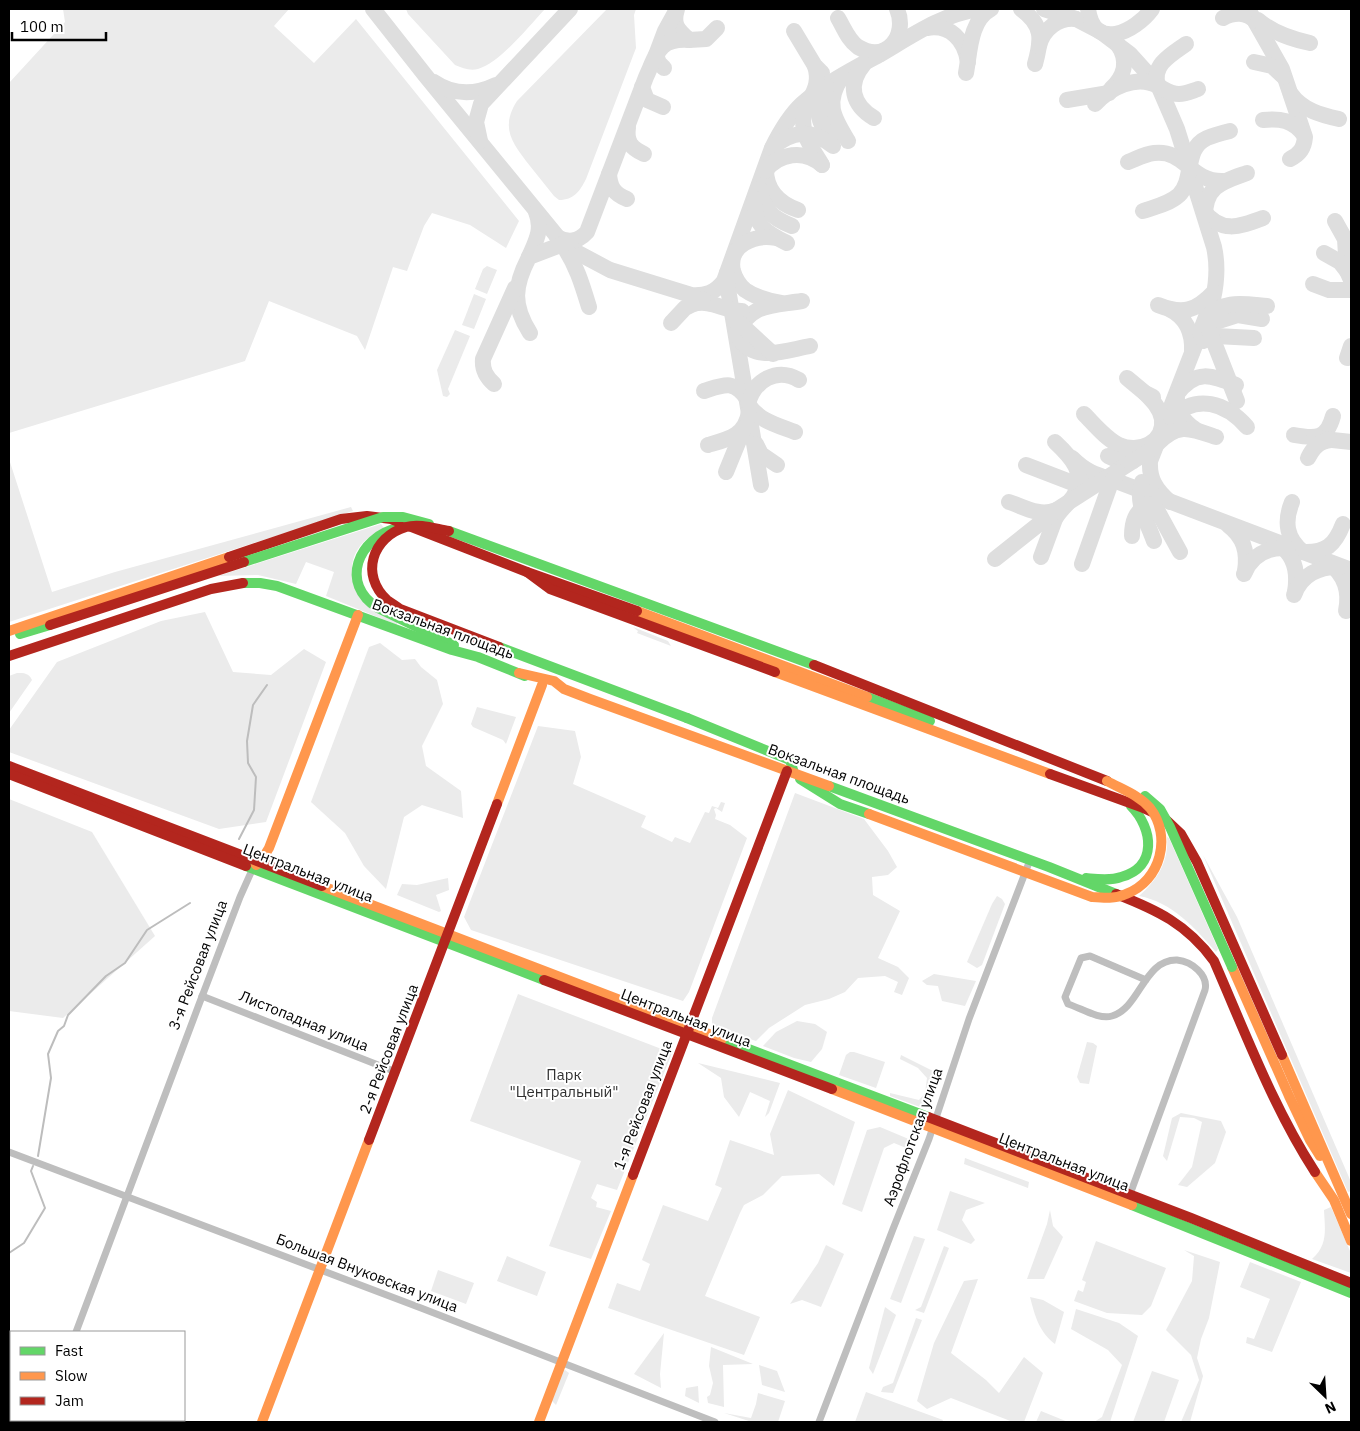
<svg xmlns="http://www.w3.org/2000/svg" width="1360" height="1431" viewBox="0 0 1360 1431" font-family="'IBM Plex Sans',sans-serif">
<style>
.green{fill:#ebebeb}
.lines{fill:none;stroke-linecap:round;stroke-linejoin:round}
.stream{stroke:#bdbdbd;stroke-width:2}
.taxiway{stroke:#dedede;stroke-width:16}
.street{stroke:#bebebe;stroke-width:7}
.fast{stroke:#63d668;stroke-width:10}
.slow{stroke:#ff974d;stroke-width:10}
.jam{stroke:#b3261e;stroke-width:10}
.fast-bridge{stroke:#63d668;stroke-width:10}
.slow-bridge{stroke:#ff974d;stroke-width:10}
.jam-bridge{stroke:#b3261e;stroke-width:10}
.labels{text-anchor:middle;stroke-width:4;stroke-linejoin:round;paint-order:stroke}
.street-label{font-size:15px;fill:#000;stroke:#fff}
.park-label{font-size:15px;fill:#313131;stroke:#fff}
</style>
<rect width="100%" height="100%" fill="#fff"/>
<g class="green">
<polygon points="63,9 289,9 274,26 314,63 356,19 519,221 506,248 470,225 432,213 424,226 407,271 393,267 365,350 357,336 269,301 245,361 9,433 9,83 65,22"/>
<path d="M406 9H545C529 26 500 63 478 69 469 71 463 68 455 65L408 14Z"/>
<path d="M607 9H636L634 15 636 48 586 179C580 191 574 200 559 200L554 196C546 186 538 176 530 166 512 143 500 128 517 101Z"/>
<polygon points="487,266 497,270 487,294 475,289 483,269"/>
<polygon points="474,294 486,299 474,329 462,325"/>
<polygon points="455,330 470,336 448,389 450,394 447,397 443,396 437,370"/>
<polygon points="9,459 52,592 115,572 351,507 353,511 9,622"/>
<path d="M381 524 384 528C362 539 348 554 353 580 355 586 356 594 361 598 370 608 386 615 397 622V625L326 596 334 572 306 562 296 584 258 575 218 576Z"/>
<polygon points="205,612 233,672 271,675 304,649 326,662 266,822 219,829 9,752 9,730 57,662 161,621"/>
<polygon points="633,627 668,641 671,646 637,633 638,631"/>
<polygon points="380,643 402,660 415,659 421,667 437,680 443,704 422,746 426,766 461,791 463,818 422,805 404,817 386,889 364,866 345,833 311,802 369,647"/>
<path d="M17 673C24 673 29 673 32 680L9 713V676Z"/>
<polygon points="477,707 516,717 506,744 503,740 473,727 471,724"/>
<polygon points="538,726 575,731 581,757 573,784 646,816 641,827 672,842 675,837 690,843 705,812 709,813 712,806 718,808 721,802 725,803 722,812 716,808 714,809 716,815 715,819 730,825 747,838 689,992 683,1001 471,930 464,917"/>
<polygon points="795,793 864,819 888,851 897,867 888,875 872,877 873,895 900,911 878,958 898,967 909,978 902,995 894,992 898,982 885,976 858,978 845,992 829,999 805,1005 769,1028 756,1041 712,1027 712,1018"/>
<polygon points="9,799 92,832 155,936 63,1018 9,1011"/>
<path d="M1167 837 1169 838 1218 949 1216 952C1195 928 1172 902 1139 896 1157 880 1169 862 1167 837Z"/>
<polygon points="1203,855 1237,917 1351,1182 1351,1191 1348,1192"/>
<polygon points="448,878 449,890 436,895 441,911 439,912 397,895 402,884 417,885"/>
<polygon points="997,896 1002,899 1005,904 982,965 977,968 967,962 992,904"/>
<polygon points="934,974 976,981 965,1006 942,1001 938,986 927,985 922,981"/>
<polygon points="518,994 672,1053 617,1190 597,1184 591,1198 597,1202 596,1207 611,1211 591,1259 549,1246 581,1161 470,1121"/>
<polygon points="797,1021 815,1024 827,1032 822,1049 811,1062 794,1058 763,1046 776,1032"/>
<polygon points="1087,1042 1093,1043 1097,1046 1089,1084 1080,1083 1077,1077"/>
<polygon points="850,1052 854,1052 885,1062 876,1088 839,1075 846,1055"/>
<polygon points="901,1055 933,1071 938,1081 932,1099 920,1107 890,1096 890,1093 919,1100 925,1093 927,1078 918,1068 900,1059"/>
<polygon points="698,1063 780,1083 769,1113 765,1117 770,1101 750,1092 739,1117 724,1097 721,1078"/>
<polygon points="788,1090 855,1122 834,1186 819,1174 782,1176 763,1195 744,1205 740,1213 705,1296 760,1317 744,1355 608,1308 617,1283 640,1291 650,1264 642,1260 663,1205 708,1221 722,1188 715,1185 730,1140 774,1155 770,1134"/>
<polygon points="1181,1113 1221,1121 1226,1132 1215,1163 1187,1187 1178,1185 1192,1167 1202,1122 1194,1118 1180,1117 1167,1161 1163,1156 1172,1118"/>
<polygon points="880,1127 911,1140 911,1150 894,1143 884,1148 862,1212 842,1204 867,1130"/>
<polygon points="965,1158 1029,1182 1028,1188 964,1164"/>
<polygon points="950,1191 985,1203 966,1210 962,1220 975,1240 971,1244 937,1230"/>
<path d="M1331 1207 1350 1251H1351V1273L1312 1259C1328 1245 1325 1230 1324 1210Z"/>
<polygon points="1050,1210 1053,1226 1063,1237 1044,1279 1027,1279 1047,1224"/>
<polygon points="914,1236 925,1239 901,1303 890,1299"/>
<polygon points="1096,1241 1166,1268 1151,1306 1142,1315 1107,1313 1074,1301 1078,1290 1083,1292 1086,1282 1082,1280"/>
<polygon points="826,1245 844,1254 821,1307 802,1300 790,1304 818,1263"/>
<polygon points="944,1246 949,1248 924,1313 915,1310 921,1307"/>
<polygon points="1184,1250 1220,1262 1209,1318 1201,1339 1197,1358 1203,1376 1190,1422 1181,1422 1199,1380 1191,1355 1166,1330 1192,1281 1194,1256"/>
<polygon points="507,1256 546,1272 537,1296 497,1281"/>
<polygon points="1250,1262 1301,1282 1272,1352 1246,1343 1247,1337 1254,1339 1270,1299 1240,1287"/>
<polygon points="438,1270 474,1283 466,1304 431,1291"/>
<polygon points="978,1279 951,1353 986,1380 999,1393 1024,1357 1043,1373 1024,1422 1013,1422 951,1398 927,1409 917,1401 934,1343 964,1281"/>
<path d="M1030 1297 1043 1300 1064 1312 1055 1344C1039 1332 1035 1316 1030 1297Z"/>
<polygon points="885,1307 896,1315 873,1374 869,1368"/>
<polygon points="1076,1309 1119,1323 1138,1336 1110,1422 1094,1422 1102,1417 1122,1365 1108,1350 1071,1329"/>
<polygon points="916,1318 922,1320 893,1393 881,1392 883,1387 893,1383"/>
<polygon points="664,1333 660,1374 661,1388 634,1374"/>
<polygon points="711,1347 753,1364 723,1365 724,1407 708,1403 707,1397 710,1395 713,1383 709,1366"/>
<polygon points="759,1365 777,1371 785,1392 762,1385"/>
<polygon points="565,1370 569,1373 556,1405 551,1400 561,1372"/>
<polygon points="1152,1371 1179,1380 1164,1422 1133,1422"/>
<polygon points="698,1386 699,1403 685,1396 686,1388"/>
<polygon points="866,1392 943,1420 942,1422 855,1422"/>
<polygon points="758,1393 785,1401 778,1422 752,1422 724,1413 751,1418 756,1404"/>
<polygon points="1041,1411 1068,1422 1036,1422"/>
</g>
<g class="lines">
<g class="stream">
<polyline points="239,839 254,810 256,777 248,763 247,741 253,705 267,685"/>
<polyline points="38,1156 51,1078 48,1054 58,1031 64,1026 68,1015 106,976 125,963 147,930 190,903"/>
<polyline points="9,1253 24,1243 45,1208 31,1171 33,1166"/>
<polyline points="9,1366 9,1373"/>
</g>
<g class="taxiway">
<path d="M373 9 425 75 565 246 610 270 691 295C705 296 715 293 724 281L772 148C780 132 789 116 802 104 824 84 853 69 879 55 910 37 942 14 979 9"/>
<path d="M677 9C672 25 678 30 689 40L706 39 717 28"/>
<path d="M1021 9C1043 25 1042 39 1035 64"/>
<path d="M1044 9 1076 19 1101 32 1130 54 1158 85 1177 129 1214 247C1218 265 1217 281 1213 299L1150 461C1149 479 1156 490 1170 502"/>
<path d="M1088 9C1094 52 1135 32 1152 9"/>
<path d="M1248 9 1282 69 1305 137C1304 148 1300 154 1290 159"/>
<path d="M838 18C844 28 848 40 858 47 887 64 908 35 897 9"/>
<path d="M1223 18C1235 12 1245 12 1256 21"/>
<path d="M1258 20C1273 33 1291 39 1310 43"/>
<path d="M927 28C950 24 965 40 968 62"/>
<polyline points="794,31 815,66 822,73"/>
<path d="M1039 46C1043 29 1059 17 1076 19"/>
<polyline points="1254,62 1272,66 1284,77"/>
<path d="M864 64C847 84 852 105 874 118"/>
<path d="M815 66C824 94 798 102 804 130 806 142 816 154 822 165"/>
<polyline points="664,68 659,63 656,55 665,31 676,11"/>
<path d="M966 73C970 51 970 20 991 9"/>
<path d="M842 77C824 103 834 118 848 141"/>
<path d="M434 82C453 95 475 95 496 85"/>
<path d="M1158 85C1151 65 1172 54 1186 44"/>
<polyline points="642,87 647,100 663,107"/>
<path d="M827 87C812 112 819 121 832 144"/>
<path d="M1111 89C1124 77 1129 61 1118 45"/>
<path d="M1291 94C1302 110 1321 115 1339 119"/>
<polyline points="1067,100 1109,93"/>
<path d="M1095 104C1110 88 1136 74 1158 86 1166 90 1170 94 1179 94 1186 94 1192 91 1198 89"/>
<path d="M1263 120C1280 118 1293 120 1304 135"/>
<path d="M628 127C626 142 631 148 644 154"/>
<polyline points="480,141 476,122 481,104 570,9"/>
<path d="M772 148C793 130 811 129 833 146"/>
<path d="M1128 162C1136 159 1145 154 1154 153 1185 149 1190 182 1223 181"/>
<path d="M766 167C765 190 778 203 798 210"/>
<path d="M765 171C779 153 804 149 822 165"/>
<path d="M609 174C610 187 614 194 627 199"/>
<path d="M760 189C764 211 772 218 792 226"/>
<path d="M755 199C752 225 767 233 787 243"/>
<path d="M1203 210C1221 234 1239 227 1263 218"/>
<path d="M1143 211C1155 207 1169 204 1179 195 1195 179 1183 149 1207 138 1214 135 1222 133 1230 131"/>
<path d="M1205 216C1205 186 1222 182 1247 173"/>
<polyline points="1335,221 1345,239 1347,271 1351,280"/>
<path d="M557 237C568 243 578 242 587 232L646 77C657 53 659 38 689 40"/>
<path d="M776 238C755 234 727 245 733 271 735 278 739 285 745 290 755 297 769 301 781 303"/>
<path d="M562 244C576 264 582 284 589 307"/>
<polyline points="1324,253 1340,262 1347,271"/>
<path d="M529 257C536 241 543 229 536 212"/>
<polyline points="727,273 727,283 761,485"/>
<polyline points="1313,284 1329,290 1351,290"/>
<path d="M802 301C771 306 751 303 736 334 753 364 783 351 810 346"/>
<path d="M693 304C711 299 724 311 742 311"/>
<path d="M1158 305C1183 315 1196 311 1214 292"/>
<path d="M1169 309C1186 317 1193 333 1192 352"/>
<polyline points="734,318 773,354"/>
<polyline points="671,323 685,308 703,299"/>
<path d="M530 333C512 305 514 286 529 257L571 241"/>
<polyline points="1200,333 1216,322 1238,315 1262,319"/>
<polyline points="1203,341 1216,336 1254,338"/>
<polyline points="1347,358 1351,346"/>
<polyline points="1127,378 1145,393 1153,397"/>
<path d="M494 384C486 377 482 370 483 359L515 288"/>
<path d="M704 391C723 385 734 379 747 399"/>
<path d="M1237 401 1208 327 1206 318C1223 299 1244 304 1267 306"/>
<path d="M1084 414C1094 424 1106 439 1119 445 1138 454 1165 443 1162 419 1160 408 1152 400 1145 393"/>
<path d="M1171 418C1197 393 1226 403 1247 427"/>
<path d="M1195 429C1182 421 1176 409 1177 394 1196 369 1211 375 1236 385"/>
<path d="M795 432C777 425 759 421 748 404 754 380 777 367 799 380"/>
<path d="M1294 435C1316 439 1327 439 1333 416"/>
<polyline points="1314,438 1351,442"/>
<polyline points="756,444 761,454 777,465"/>
<path d="M1157 444C1178 422 1190 428 1216 437"/>
<path d="M708 445C729 439 745 436 749 412"/>
<polyline points="1108,456 1121,462 1133,461"/>
<path d="M1072 458C1087 473 1097 475 1116 481L1351 570"/>
<path d="M1308 458C1313 448 1319 441 1331 440"/>
<polyline points="1026,465 1078,485 1087,486"/>
<polyline points="726,472 744,428"/>
<path d="M1142 482C1135 503 1147 521 1154 541"/>
<polyline points="1140,493 1157,510 1180,552"/>
<path d="M1009 502C1024 507 1040 517 1056 510"/>
<path d="M1292 502C1284 522 1286 538 1303 552 1326 553 1335 545 1343 524"/>
<path d="M1228 525C1244 537 1248 552 1245 571"/>
<path d="M1132 536C1132 522 1135 512 1148 504"/>
<path d="M1279 545C1296 556 1298 574 1295 592"/>
<path d="M1041 557 1055 519C1060 510 1067 505 1073 497 1088 474 1071 457 1055 442"/>
<polyline points="995,559 1058,509 1155,447"/>
<path d="M1329 563C1345 575 1350 592 1346 611"/>
<polyline points="1082,564 1110,485 1118,472"/>
<path d="M1244 574C1251 556 1267 547 1287 548"/>
<path d="M1294 595C1301 575 1319 566 1340 567"/>
</g>
<g class="street">
<polyline points="202,996 396,1072"/>
<polyline points="9,1152 421,1308 715,1422"/>
<path d="M1129 1197 1205 990C1207 982 1204 976 1198 970 1192 964 1186 961 1177 960 1144 959 1140 1008 1112 1016 1099 1020 1081 1008 1068 1004L1065 997 1081 958 1090 956 1146 980"/>
<polyline points="76,1332 198,1007 240,897 253,868"/>
<polyline points="9,1383 11,1384"/>
<polyline points="109,1420 116,1422"/>
<polyline points="42,1422 43,1420"/>
<polyline points="819,1422 893,1229 929,1139 969,1019 1030,860"/>
</g>
<g class="fast">
<path d="M398 528C358 537 339 584 378 608L454 645"/>
<polyline points="449,531 814,665"/>
<polyline points="243,583 260,583 277,586 452,650 478,657 525,676"/>
<polyline points="20,634 50,625"/>
<polyline points="867,697 930,721"/>
<polyline points="687,718 790,760 794,773"/>
<polyline points="800,779 840,804 869,814"/>
<polyline points="829,786 1049,867 1116,894"/>
<polyline points="246,866 544,980"/>
<path d="M1086 878C1097 879 1110 881 1121 877 1158 867 1153 828 1131 806"/>
<polyline points="722,1039 928,1117"/>
<polyline points="1132,1205 1351,1293"/>
</g>
<g class="slow">
<polyline points="637,611 867,697"/>
<polyline points="9,631 229,557"/>
<polyline points="775,672 1050,774"/>
<polyline points="519,673 554,681 564,689 590,699 829,786"/>
<polyline points="497,804 542,685"/>
<polyline points="256,865 261,861 269,848 358,615"/>
<polyline points="322,886 722,1039"/>
<polyline points="1232,967 1289,1096 1310,1140 1320,1156"/>
<polyline points="1282,1055 1351,1214"/>
<polyline points="832,1089 1132,1205"/>
<polyline points="1315,1172 1334,1200 1351,1241"/>
<polyline points="262,1422 369,1140"/>
<polyline points="539,1422 633,1175"/>
</g>
<g class="jam">
<polyline points="229,557 341,519 367,516 391,519 527,572 637,611"/>
<polyline points="527,572 550,589 775,672"/>
<polyline points="9,656 211,589 243,583"/>
<polyline points="814,665 1107,781"/>
<polyline points="9,766 322,886"/>
<polyline points="9,774 246,866"/>
<polyline points="1050,774 1141,807 1163,817 1181,834 1197,862 1282,1055"/>
<path d="M1116 894C1157 910 1187 924 1214 961 1245 1032 1273 1107 1315 1172"/>
<polyline points="544,980 832,1089"/>
<polyline points="928,1117 1191,1218 1351,1283"/>
<polyline points="369,1140 497,804"/>
<polyline points="633,1175 787,771"/>
</g>
<g class="fast-bridge">
<polyline points="244,562 383,517 403,517 429,524"/>
<polyline points="499,647 687,718"/>
<polyline points="1145,796 1160,809 1170,827 1232,967"/>
</g>
<path class="slow-bridge" d="M869 814 1092 897C1104 898 1115 899 1126 894 1161 881 1172 836 1150 808 1139 795 1121 789 1107 781"/>
<g class="jam-bridge">
<path d="M449 531C436 529 420 523 406 527 372 537 360 575 387 600 391 603 396 606 400 609L499 647"/>
<polyline points="50,625 244,562"/>
</g>
</g>
<g class="labels">
<g class="street-label">
<text transform="translate(443 629) rotate(20)" y="5">Вокзальная площадь</text>
<text transform="translate(839 774) rotate(20)" y="5">Вокзальная площадь</text>
<text transform="translate(308 873) rotate(21)" y="5">Центральная улица</text>
<text transform="translate(198 965) rotate(-69)" y="5">3-я Рейсовая улица</text>
<text transform="translate(686 1018) rotate(21)" y="5">Центральная улица</text>
<text transform="translate(304 1021) rotate(22)" y="5">Листопадная улица</text>
<text transform="translate(389 1049) rotate(-69)" y="5">2-я Рейсовая улица</text>
<text transform="translate(643 1105) rotate(-69)" y="5">1-я Рейсовая улица</text>
<text transform="translate(913 1137) rotate(-70)" y="5">Аэрофлотская улица</text>
<text transform="translate(1064 1162) rotate(21)" y="5">Центральная улица</text>
<text transform="translate(367 1273) rotate(21)" y="5">Большая Внуковская улица</text>
</g>
<g class="park-label">
<text x="564" y="1080">Парк<tspan x="564" dy="17">"Центральный"</tspan></text>
</g>
</g>
<rect width="1360" height="1431" fill="none" stroke="#000000" stroke-width="20"/>
<rect x="10" y="1331" width="175" height="90" fill="#ffffff" stroke="#999999"/>
<rect x="20" y="1347" width="25" height="8" fill="#63d668" stroke="#999999"/>
<text x="55" y="1356" font-size="15" fill="#000000">Fast</text>
<rect x="20" y="1372" width="25" height="8" fill="#ff974d" stroke="#999999"/>
<text x="55" y="1381" font-size="15" fill="#000000">Slow</text>
<rect x="20" y="1397" width="25" height="8" fill="#b3261e" stroke="#999999"/>
<text x="55" y="1406" font-size="15" fill="#000000">Jam</text>
<g transform="translate(1325 1396) rotate(155)" stroke="#ffffff" stroke-width="4" paint-order="stroke">
<path d="M0-4L9 19L0 12L-9 19Z" fill="#000000"/>
<text y="-8" font-size="14" font-weight="bold" text-anchor="middle" fill="#000000">N</text>
</g>
<path d="M12 32v8h94v-8" fill="none" stroke="#000000" stroke-width="2.5"/>
<text x="20" y="32" font-size="15" fill="#000000" stroke="#ffffff" stroke-width="4" paint-order="stroke">100 m</text>
</svg>
